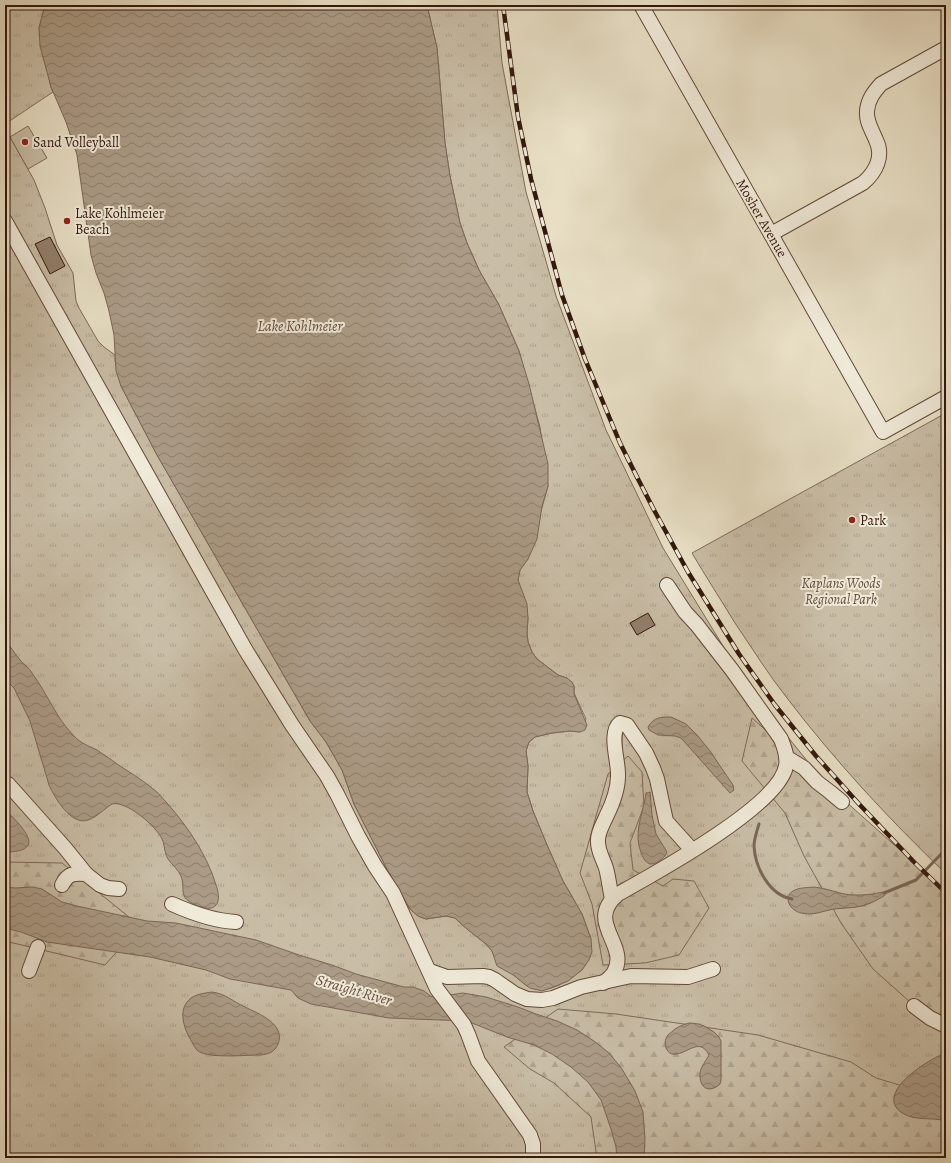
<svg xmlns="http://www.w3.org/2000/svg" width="951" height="1163" viewBox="0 0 951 1163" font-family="Alegreya,serif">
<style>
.grass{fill:url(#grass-tufts);stroke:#7e6a59}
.forest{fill:url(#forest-firs);stroke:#7e6a59}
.garden{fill:#c9bda6;stroke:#7e6a59}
.water{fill:url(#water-waves);stroke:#7b6655}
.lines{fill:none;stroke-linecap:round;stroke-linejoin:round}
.stream{stroke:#7b6655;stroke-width:3}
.building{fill:#927f6c;stroke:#34170c}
.minor-casing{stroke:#61493a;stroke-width:16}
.minor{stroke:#f0ead9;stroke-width:14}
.rail-casing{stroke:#34170c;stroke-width:4.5}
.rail{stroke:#f0ead9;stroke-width:3;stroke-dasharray:9;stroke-linecap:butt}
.poi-dot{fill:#8f2418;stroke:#f0ead9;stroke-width:1.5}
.labels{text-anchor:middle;stroke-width:4;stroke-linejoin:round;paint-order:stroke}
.poi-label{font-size:14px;fill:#34170c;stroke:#f0ead9;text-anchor:start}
.street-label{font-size:14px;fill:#34170c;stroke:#f0ead9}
.park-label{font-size:14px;font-style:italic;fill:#61493a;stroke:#f0ead9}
.water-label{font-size:15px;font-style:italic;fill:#644c3d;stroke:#f0ead9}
</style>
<defs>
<pattern id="grass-tufts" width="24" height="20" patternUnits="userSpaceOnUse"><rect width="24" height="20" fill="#c9bda6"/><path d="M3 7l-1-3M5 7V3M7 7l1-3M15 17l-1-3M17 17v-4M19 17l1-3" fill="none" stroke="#ada28e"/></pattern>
<pattern id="forest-firs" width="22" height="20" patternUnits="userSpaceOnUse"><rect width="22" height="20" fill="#c9bda6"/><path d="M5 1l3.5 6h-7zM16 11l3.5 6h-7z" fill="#ada28e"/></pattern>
<pattern id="water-waves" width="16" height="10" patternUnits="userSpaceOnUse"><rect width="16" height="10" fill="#ab9b86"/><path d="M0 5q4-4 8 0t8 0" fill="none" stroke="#8c7d6c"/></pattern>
</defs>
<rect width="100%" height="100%" fill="#e8dfc5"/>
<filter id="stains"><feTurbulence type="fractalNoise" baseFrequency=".005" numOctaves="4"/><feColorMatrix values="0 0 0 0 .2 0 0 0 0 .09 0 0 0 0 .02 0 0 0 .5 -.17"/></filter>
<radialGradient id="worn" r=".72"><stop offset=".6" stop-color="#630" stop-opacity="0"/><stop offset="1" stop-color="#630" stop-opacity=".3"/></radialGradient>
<g class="grass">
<polygon points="5,5 45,5 39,28 51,87 53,92 5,124"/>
<path d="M427 5H497L502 63 526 192 556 296 606 430 663 548 731 659 767 711 808 762 852 811 946 907V1158H5V128L34 180 45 208 57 245 73 273 76 301 79 308 98 341 104 347 115 355V361L121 386 157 455 310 721 326 742 342 770 354 804 388 871 410 909 418 916 426 919 446 916 455 918 467 929 486 944 492 951 498 966C504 969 511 972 516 977 519 979 521 981 523 983 544 999 565 982 582 970L591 939 582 914 563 881 547 845 533 811 527 792 528 766 526 751 529 742 535 737 552 733 570 731 580 732 586 719 574 693V686L567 678 558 675 537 659 532 652 528 642 527 633 528 618 518 580 520 570 528 559 548 486 540 427 519 351 499 305 479 270 467 243 460 223 450 176 445 143 437 48Z"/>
<path d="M946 413V874C889 819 835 761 787 698 768 674 752 648 735 623 721 600 706 577 692 553Z"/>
</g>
<g class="forest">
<polygon points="752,718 946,891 946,1034 873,969 841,923 804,856 785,813 742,761"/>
<polygon points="628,756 642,772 644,806 630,843 633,870 663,886 673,879 694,881 709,908 679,955 645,963 603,965 592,904 580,873 608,774"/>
<polygon points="5,862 62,863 129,917 129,938 105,965 5,941"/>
<polygon points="558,1009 616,1014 758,1035 851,1062 876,1078 946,1099 946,1158 597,1158 591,1117 554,1083 530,1069 504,1047"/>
</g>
<polygon class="garden" points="28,126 47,158 28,169 10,137"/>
<g class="water">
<polygon points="45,5 427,5 437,48 445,143 450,176 460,223 467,243 479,270 499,305 519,351 529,384 548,464 548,486 542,506 537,539 528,559 520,570 518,580 527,604 528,618 527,633 528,642 532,652 537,659 558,675 567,678 572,682 574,686 574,694 587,725 585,730 580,732 570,731 552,733 535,737 529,742 526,751 528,766 527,792 533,811 547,845 563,881 582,914 591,939 592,952 589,960 582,970 568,981 556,986 542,991 530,988 523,983 515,976 497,966 492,951 486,944 467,929 455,918 446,916 426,919 418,916 410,909 388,871 354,804 342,770 326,742 310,721 157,455 121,386 116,371 114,335 109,311 104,293 96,273 91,255 77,155 66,122 51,87 40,46 39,28"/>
<path d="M5 641C11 647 15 654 20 660 24 664 29 668 32 673 47 693 56 718 74 736 80 743 89 746 97 750 104 755 111 759 117 764 129 772 141 779 152 788 158 792 162 798 167 803 188 827 207 855 216 885 219 893 221 906 211 908 206 909 201 907 196 905 177 897 186 890 181 876 178 869 172 865 168 859 164 853 165 845 162 839 157 827 126 800 112 804 104 809 97 817 88 820 71 826 55 798 49 785L30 721 14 688 10 684 5 681Z"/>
<path d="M671 717 686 724 697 735 710 751 733 785 734 790 730 793 681 738 675 736 658 735 649 730 648 727C654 717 661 717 671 717Z"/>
<path d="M650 792 652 815 656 834 667 852C665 857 662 859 659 861 646 870 642 856 639 846 635 828 644 810 646 793Z"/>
<path d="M5 809C20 825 50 852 5 852Z"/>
<polygon points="5,887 15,888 33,887 42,889 62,902 77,906 147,921 176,923 256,940 299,955 332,965 356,974 404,987 413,987 424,991 432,997 436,997 463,993 486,997 518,1007 536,1014 557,1021 577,1030 594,1041 609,1053 622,1069 635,1091 643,1112 645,1139 644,1158 617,1158 616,1147 611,1129 601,1100 588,1082 571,1067 552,1054 534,1045 507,1037 467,1021 389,1018 311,1004 298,998 291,990 230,979 206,970 150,957 47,942 21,932 5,928"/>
<path d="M814 887C827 888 839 894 851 895 859 895 866 895 873 894 878 893 881 892 886 892L884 896C877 900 870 904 862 906 853 908 843 908 834 909 823 911 813 916 801 913 791 911 782 898 793 891 800 887 807 888 814 887Z"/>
<path d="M212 992C226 994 232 1001 245 1007 259 1014 286 1024 278 1044 275 1052 268 1054 261 1055 247 1055 214 1058 202 1053 195 1051 193 1043 189 1037 183 1025 178 1008 191 998 197 994 205 993 212 992Z"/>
<path d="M690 1023 699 1024 706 1027 714 1032 719 1037 721 1041V1080L720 1084C709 1094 699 1088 700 1073 701 1066 706 1061 709 1055 699 1035 685 1057 672 1054 665 1052 663 1041 668 1035 670 1033 673 1031 675 1029 680 1026 684 1024 690 1023Z"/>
<path d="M941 1055H946V1121C933 1117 916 1121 904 1114 872 1096 924 1062 941 1055Z"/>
</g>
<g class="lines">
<g class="stream">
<path d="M759 824C757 831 754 839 754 846 755 867 769 895 792 899"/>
<polyline points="884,893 916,880 946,849"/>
</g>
</g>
<g class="building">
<polygon points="50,237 65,266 50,274 35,244"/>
<polygon points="648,613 655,625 637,635 630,623"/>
</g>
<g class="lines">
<defs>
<g id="minor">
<polyline points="641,5 883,432 946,397"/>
<polyline points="5,221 245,649 292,725 327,776 337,794 358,836 375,866 393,893 437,989 464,1025 468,1034 478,1061 530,1135 533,1144 533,1158"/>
<path d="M771 234 863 183C876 172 884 156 876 140 872 130 866 122 867 111 868 99 874 92 881 84L946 48"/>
<polyline points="786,757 804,768 817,782 830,792 842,802"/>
<polyline points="8,784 65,848 86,874 100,885 108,888 119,889"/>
<path d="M62 885C68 873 74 873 86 874"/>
<path d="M612 899C610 890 609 881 607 872 605 861 597 852 598 840 598 832 603 824 606 817 612 805 618 790 618 776 619 762 608 733 620 723L627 725 629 728 646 753 653 768 657 779 666 821 692 850"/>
<path d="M172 904C192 913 215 921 236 922"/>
<polyline points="29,971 38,947"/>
<polyline points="430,971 447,977 483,976 489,977 495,980 515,994 527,999 542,1000 553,998 581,987 631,976 688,977 713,969"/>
<path d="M603 983C607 980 611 977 614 972 630 945 584 922 618 894 654 874 779 806 786 766 788 756 784 747 781 739L732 670 697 625 685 612 667 585"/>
<polyline points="914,1006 930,1018 946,1026"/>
</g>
</defs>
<use href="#minor" class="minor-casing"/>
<use href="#minor" class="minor"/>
<defs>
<polyline id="rail" points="503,5 518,117 531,179 562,295 585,359 620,443 637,477 654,510 688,572 739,654 775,705 816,756 859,804 914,862 946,893"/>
</defs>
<use href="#rail" class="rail-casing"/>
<use href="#rail" class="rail"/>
</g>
<g class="poi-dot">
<circle cx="25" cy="142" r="4"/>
<circle cx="67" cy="221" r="4"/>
<circle cx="852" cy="520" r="4"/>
</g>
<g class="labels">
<g class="poi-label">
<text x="33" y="147">Sand Volleyball</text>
<text x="75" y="218">Lake Kohlmeier<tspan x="75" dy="16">Beach</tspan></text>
<text x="860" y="525">Park</text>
</g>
<g class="street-label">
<text transform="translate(762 218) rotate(60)" y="5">Mosher Avenue</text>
</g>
<g class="park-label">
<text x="841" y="588">Kaplans Woods<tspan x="841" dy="16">Regional Park</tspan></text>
</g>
<g class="water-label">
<text x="300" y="331">Lake Kohlmeier</text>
<text transform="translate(354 990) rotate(16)" y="5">Straight River</text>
</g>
</g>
<rect width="951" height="1163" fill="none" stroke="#e8dfc5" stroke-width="20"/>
<rect x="6" y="6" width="939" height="1151" fill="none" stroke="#34170c" stroke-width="2"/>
<rect x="10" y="10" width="931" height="1143" fill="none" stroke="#34170c"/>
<rect width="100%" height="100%" filter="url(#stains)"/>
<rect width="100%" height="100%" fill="url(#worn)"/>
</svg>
